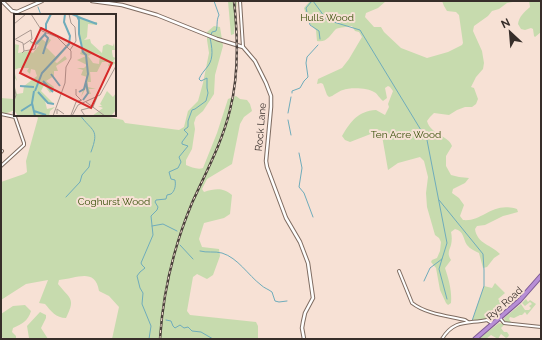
<svg xmlns="http://www.w3.org/2000/svg" width="542" height="340" viewBox="0 0 542 340" font-family="Raleway,sans-serif">
<style>
.green{fill:#c7dbae}
.lines{fill:none;stroke-linecap:round;stroke-linejoin:round}
.stream{stroke:#6facbb;stroke-width:1}
.minor-casing{stroke:#7e6b60;stroke-width:4}
.tertiary-casing{stroke:#7e6b60;stroke-width:4.5}
.trunk-casing{stroke:#7e5a93;stroke-width:5.5}
.minor{stroke:#fff;stroke-width:2}
.tertiary{stroke:#fff;stroke-width:2.5}
.trunk{stroke:#b78ed6;stroke-width:3.5}
.rail-casing{stroke:#4b413c;stroke-width:2.5}
.rail{stroke:#f7e1d5;stroke-width:1;stroke-dasharray:3;stroke-linecap:butt}
.labels{text-anchor:middle;stroke-width:4;stroke-linejoin:round;paint-order:stroke}
.park-label{font-size:10px;fill:#364e07;stroke:#f7e1d5}
.street-label{font-size:10px;fill:#372e2a;stroke:#f7e1d5}
.inset-river{fill:none;stroke:#6facbb;stroke-width:2}
.inset-road{fill:none;stroke:#aa9991;stroke-width:1}
.view{fill:#d62828;fill-opacity:0.15;stroke:#d62828;stroke-width:2}
.inset-edge{fill:none;stroke:#372e2a;stroke-width:2}
</style>
<rect width="100%" height="100%" fill="#f7e1d5"/>
<g class="green">
<polygon points="228,1 237,1 234,34 231,35"/>
<path d="M310 1H386L378 8 366 13 365 17 374 27H381L384 32 401 48 427 58 448 52 462 45 463 43 459 15 456 12 447 11 444 6 442 1H519L507 3 499 9 492 11 488 16 474 26 473 31 482 51 484 63 483 69 476 77 471 87 474 88 478 99 476 104 472 107H465L457 110 449 115 434 113 430 117 427 121C431 135 448 135 452 146L446 156V166L451 175 459 177 469 178 465 183 453 189 452 193 459 198 464 205 460 216 463 220C483 222 492 201 517 209L518 212 503 216 485 225 477 226 475 229C477 244 492 245 500 254L494 258 487 267 483 268 479 253C475 251 470 249 467 245 463 239 464 231 455 229L451 232C452 236 452 241 451 245 449 251 447 254 451 260L445 268C449 280 452 291 451 303L448 305 446 303 440 290 436 268 431 262 432 260 437 258 440 251 441 242 439 238 435 235 427 207 426 193 428 177 424 161 420 157 398 163 388 170 381 130 350 142 345 140 342 136C351 121 358 111 376 110L385 115 389 107 388 104 393 91 390 87 388 86 385 88 387 98 383 101C379 98 378 94 374 92 369 88 350 87 343 90 338 91 334 96 329 97L327 95 323 84 321 83 317 84 318 79 342 68 349 59 362 37 359 32 355 31 352 26C350 26 338 28 336 29 330 35 327 43 317 41L316 30 308 22 304 8Z"/>
<path d="M529 1H541V32L535 37 534 36 533 29 531 28 525 30 521 29 518 24C519 17 524 12 530 7Z"/>
<path d="M214 26 220 27 223 46 215 75 214 94 203 111 196 117 194 123 195 129 192 149 186 160V165C191 167 198 170 203 168L217 133 228 99 236 96 240 99 247 100 250 104 252 111 244 117 240 124 232 164 207 179 202 189 204 192C215 189 222 187 232 195L230 214 224 218 204 223 199 239 202 247 219 249 220 256 213 275 207 279 197 274 193 277 187 311 190 315 256 322 258 326V339H112L119 307 109 296 99 291C95 267 76 279 59 280L58 284C70 299 76 298 66 318 56 318 51 311 45 304L39 303 48 280 26 284 1 300V182L24 174 27 172 26 161 38 118 36 115H108L109 117 123 120 125 123 179 130 184 127 188 111 198 101 203 83 209 53 207 40V32Z"/>
<polygon points="15,96 15,110 7,113 1,113 1,98 13,99"/>
<polygon points="495,283 505,293 498,299 502,303 497,308 502,313 494,320 486,319 472,321 484,286 492,288"/>
<polygon points="526,299 528,302 530,300 536,304 527,315 525,312 522,315 520,315 514,318 510,317 509,319 511,322 505,322 504,318 521,304 525,310 529,310 531,308 529,306 532,304 530,302 525,306 522,303"/>
<path d="M25 305 31 311C28 321 22 324 13 328L12 332 16 336V339H6L1 337V314L13 306Z"/>
<polygon points="40,312 46,315 46,318 41,328 48,339 31,339 29,338 27,326"/>
<polygon points="499,323 505,324 501,328 504,332 507,332 509,335 508,337 506,338 501,334 498,339 491,335 486,339 478,339"/>
</g>
<g class="lines">
<g class="stream">
<polyline points="312,1 306,8 310,25 319,31 320,39"/>
<polyline points="313,1 327,20 360,30 427,140 447,243 442,259 430,268 424,281"/>
<polyline points="38,7 41,15"/>
<path d="M211 35 212 32 216 31C218 25 216 21 219 15L214 1"/>
<polyline points="292,93 292,91 300,88 304,81 308,77 306,63 307,57 318,45"/>
<polyline points="13,113 15,109"/>
<polyline points="288,113 291,97"/>
<path d="M80 115C92 132 100 128 91 152"/>
<polyline points="288,120 291,135"/>
<polyline points="299,153 302,168 299,187 304,193 313,217"/>
<polyline points="66,197 80,182 82,175 89,167 90,161"/>
<polyline points="439,200 483,254 484,270 484,286 472,321"/>
<polyline points="152,226 163,224 177,231"/>
<polyline points="180,245 193,259"/>
<path d="M200 251C207 253 214 251 222 253 238 258 248 275 261 285 264 288 268 289 272 292L275 301 279 302 287 301"/>
<polyline points="442,259 439,269 447,299"/>
<polyline points="166,320 171,321 173,326 175,328 180,325 184,328 188,327 192,331 201,332 213,339"/>
<path d="M149 339 151 326 142 304 143 293 140 288 137 276 140 272 145 268 142 265 141 263 153 235 151 216 157 210 158 207 155 202 156 200 166 199 167 195 171 194C175 191 176 185 175 180L171 179 169 172 178 168 181 162 179 157 188 146 182 144V142L188 134 184 130 188 127V121L192 110 195 109 206 101 208 93 207 88V78L201 81 199 79C201 74 205 70 208 66 214 58 212 47 210 38"/>
</g>
<defs>
<g id="minor">
<polyline points="240,1 243,47"/>
<polyline points="1,114 15,117 24,143 24,145 1,166"/>
<polyline points="1,152 2,151"/>
<path d="M399 271 412 303C426 314 448 316 465 320L468 322"/>
<polyline points="500,318 504,323 541,327"/>
<path d="M442 339C454 319 468 324 487 320L493 324"/>
</g>
<g id="tertiary">
<polyline points="2,1 12,11 17,12 42,1"/>
<polyline points="92,1 122,5 157,15 217,39 243,47 255,61 266,83 271,96 271,107 266,161 267,167 286,218 300,242 308,263 313,298 305,313 303,322 302,328 304,339"/>
</g>
<polyline id="trunk" points="475,339 519,301 541,276"/>
</defs>
<use href="#minor" class="minor-casing"/>
<use href="#tertiary" class="tertiary-casing"/>
<use href="#trunk" class="trunk-casing"/>
<use href="#minor" class="minor"/>
<use href="#tertiary" class="tertiary"/>
<use href="#trunk" class="trunk"/>
<defs>
<path id="rail" d="M160 339C163 292 174 246 192 203 206 172 222 143 230 110 239 75 238 37 234 1"/>
</defs>
<use href="#rail" class="rail-casing"/>
<use href="#rail" class="rail"/>
</g>
<g class="labels">
<g class="park-label">
<text x="327" y="21">Hulls Wood</text>
<text x="406" y="138">Ten Acre Wood</text>
<text x="114" y="205">Coghurst Wood</text>
</g>
<g class="street-label">
<text transform="translate(260 127) rotate(-85)" y="4">Rock Lane</text>
<text transform="translate(504 303) rotate(-42)" y="4">Rye Road</text>
</g>
</g>
<g transform="translate(14 14)">
<rect width="102" height="102" fill="#f7e1d5"/>
<path d="M64 1 75 8H83V11L74 10 73 23 70 26 76 25 77 29 88 39 89 32 93 30 99 32 100 29 101 36H98V38L99 43 102 44 99 47 102 49 95 53 94 51 96 48H88L83 58H76L77 68H74V73L82 75H75L77 80H73L72 74 67 83 73 63 67 61 69 56 63 54H70L73 51 63 46 72 42 66 40 69 33 64 19 66 17ZM80 39 86 41 85 50 79 49 74 42ZM34 24 37 26 32 33 42 43 54 32 41 48 43 49 51 42 53 45 42 52 44 57H40V62L32 67 40 73 39 76 36 79 30 71 27 77 40 90 31 87 33 95 41 93 36 97 35 102H4L0 96V76L1 73 3 80 9 79 10 72 23 62 21 56 17 55 16 60 13 57 15 54H5L0 56 3 67 0 63V30L5 31 4 39 15 37 19 39 25 31 15 29 28 25 33 29ZM93 77 99 83 102 79V96L97 102H78L89 94 84 92H88L86 90Z" fill="#c7dbae" fill-rule="evenodd"/>
<path class="inset-river" d="M58 0 63 2 65 6V20L69 38 72 41 74 60 70 75 65 78M64 3 83 10M32 17V10L37 0M22 30 32 19M29 40 34 24 31 21M37 60 46 72M29 67 39 78M6 72 20 73M20 77 18 89 21 102M21 77 28 59 55 30 56 22 50 8 51 0M24 78 34 89 40 90M69 86 74 79 72 69M7 97 18 90M20 97 32 101"/>
<path class="inset-road" d="M17 0 28 17 43 23 57 37V44L52 53 51 69 39 102M55 0 57 9 61 13 62 27 56 36M0 10 12 0M0 26 17 16 18 25 9 31M2 26 9 29 10 37 8 39M10 37 21 35 22 31 16 27M0 72 2 81 0 87M62 75V81L67 86M72 88 91 102M43 100V95L50 100M57 101 62 88 68 86M58 102 64 91 86 81 102 52M71 102 67 96 79 93 83 83"/>
<path class="view" d="M27 14 98 49 77 94 6 59Z"/>
<rect width="102" height="102" class="inset-edge"/>
</g>
<rect width="542" height="340" fill="none" stroke="#372e2a" stroke-width="4"/>
<g transform="translate(510 32) rotate(334)" stroke="#f7e1d5" stroke-width="3" paint-order="stroke">
<path d="M0-3L7 15L0 10L-7 15Z" fill="#372e2a"/>
<text y="-6" font-size="11" font-weight="bold" text-anchor="middle" fill="#372e2a">N</text>
</g>
</svg>
